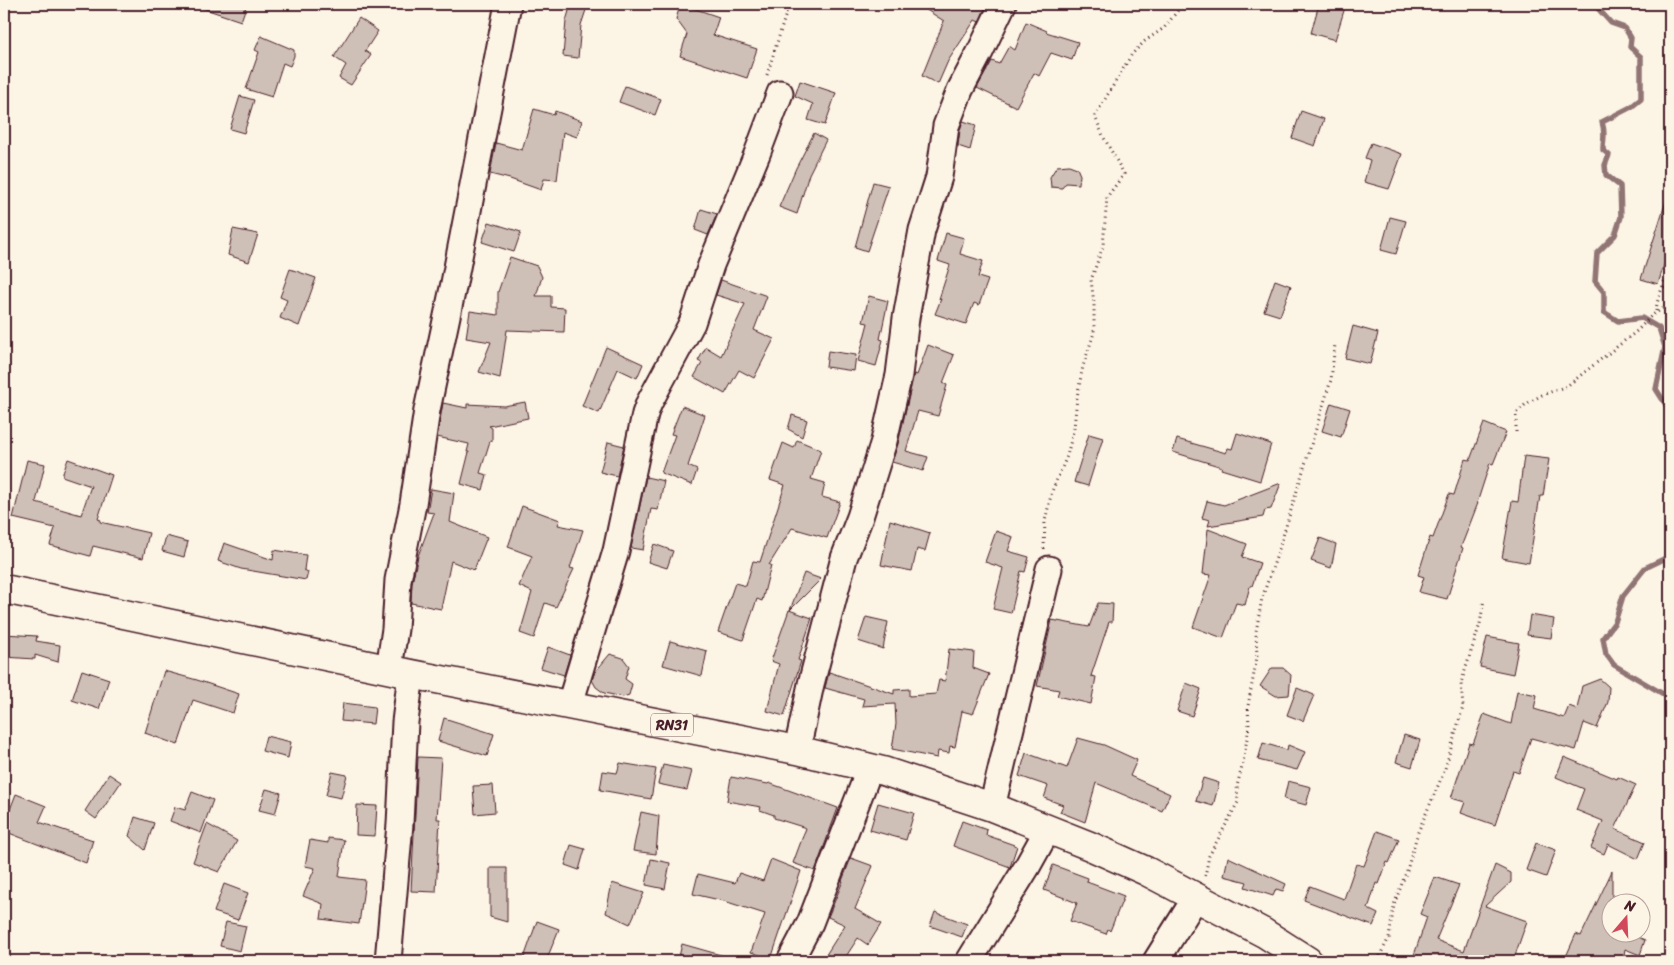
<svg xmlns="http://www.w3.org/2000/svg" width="1674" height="965" viewBox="0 0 1674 965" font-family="Sriracha,sans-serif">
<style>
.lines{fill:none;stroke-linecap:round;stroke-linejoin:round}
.stream{stroke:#917474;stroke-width:5.5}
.building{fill:#cfc0b7;stroke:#4a1f2b}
.minor-casing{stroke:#4a1f2b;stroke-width:29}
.major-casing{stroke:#4a1f2b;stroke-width:31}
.path{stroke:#4a1f2b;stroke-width:3;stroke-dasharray:1 4;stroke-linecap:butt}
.minor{stroke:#fcf5e5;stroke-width:25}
.major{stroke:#fcf5e5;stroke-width:28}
.labels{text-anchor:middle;stroke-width:4.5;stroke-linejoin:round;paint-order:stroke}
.shield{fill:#fcf5e5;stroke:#7f5f63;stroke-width:1}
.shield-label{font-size:14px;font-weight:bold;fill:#4a1f2b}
</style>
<rect width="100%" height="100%" fill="#fcf5e5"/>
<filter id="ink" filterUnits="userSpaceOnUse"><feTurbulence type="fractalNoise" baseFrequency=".02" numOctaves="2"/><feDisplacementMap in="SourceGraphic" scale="10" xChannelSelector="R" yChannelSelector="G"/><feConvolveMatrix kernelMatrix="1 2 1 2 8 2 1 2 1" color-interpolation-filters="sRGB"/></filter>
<g filter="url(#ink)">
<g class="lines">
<g class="stream">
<path d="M1594 4 1611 23 1625 28 1631 38 1630 47 1641 57V99L1631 107 1602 122C1606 134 1603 138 1603 150L1609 155 1605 165 1606 175 1620 186 1621 217 1615 235 1597 253 1595 281 1604 292V312L1618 321 1642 318 1659 328 1665 347 1656 389 1670 411"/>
<polyline points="1670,556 1645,568 1623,596 1615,622 1603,638 1606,654 1614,665 1670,698"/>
</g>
</g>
<g class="building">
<polygon points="199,4 247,4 241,21 199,7"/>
<polygon points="571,4 587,7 581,25 578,58 563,56 566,21"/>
<polygon points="917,4 987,4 979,22 975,20 948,61 938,84 922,76 944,21"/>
<polygon points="1319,4 1346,4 1335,40 1311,33"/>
<polygon points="687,6 719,17 713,35 757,49 747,78 680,56 687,34 676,19 679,9"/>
<polygon points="359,18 378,31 365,51 371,55 351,85 339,78 346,65 334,57"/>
<polygon points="1026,22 1047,31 1046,32 1078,42 1072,60 1051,53 1039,76 1034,73 1016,107 977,88 992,61 999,64 1009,46 1015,50"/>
<polygon points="261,36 294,50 294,56 290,66 283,63 272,97 246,89 259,52 255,50"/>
<polygon points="800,81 836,93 825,125 808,120 813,104 795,96"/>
<polygon points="625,86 661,99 655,115 619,102"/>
<polygon points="240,96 254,100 244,133 230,129"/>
<polygon points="534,109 554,115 555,111 582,121 577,137 563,132 557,180 544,179 541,190 510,179 490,174 496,143 522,150"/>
<polygon points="1301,111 1324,119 1315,146 1292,138"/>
<polygon points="963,121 976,125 970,150 958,146 960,130"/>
<polygon points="814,133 826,140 809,174 797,214 779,207 796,168"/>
<polygon points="1371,143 1402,154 1389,189 1364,182 1370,160 1365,158"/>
<polygon points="1069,165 1077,168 1080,175 1079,184 1066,183 1062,188 1051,187 1050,177 1057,166"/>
<polygon points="873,182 889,186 867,251 855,247"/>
<polygon points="1667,198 1670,198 1670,246 1658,284 1641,279"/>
<polygon points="701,209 717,214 708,235 695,230"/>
<polygon points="1390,217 1406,221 1396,254 1381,250"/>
<polygon points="489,222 521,232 514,252 482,242"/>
<polygon points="233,229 258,234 249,262 228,255"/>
<polygon points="946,233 964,238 960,254 983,261 978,277 988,280 979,305 974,303 966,324 935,314 941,299 939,299 950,265 938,261"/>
<polygon points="510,257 537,266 542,277 536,296 551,296 551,307 565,308 564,332 507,330 500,378 479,372 491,342 466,338 470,311 498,315 498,292"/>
<polygon points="290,269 316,278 299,326 280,318 287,300 280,297"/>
<polygon points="721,280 767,296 754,330 774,339 754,378 739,370 725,394 694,377 702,363 698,361 706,347 721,356 745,304 716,295"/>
<polygon points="1275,280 1291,286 1280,316 1264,311"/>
<polygon points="869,296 888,301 880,339 883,340 876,366 858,361 868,323 863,322"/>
<polygon points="1353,326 1378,333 1370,364 1345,358"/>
<polygon points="928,345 954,355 943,383 947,385 938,416 918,411 906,451 928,457 923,471 892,462 898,444 914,374 917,375"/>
<polygon points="606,347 643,364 637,378 618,369 599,413 582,406"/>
<polygon points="828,351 856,355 854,371 826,367"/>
<polygon points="525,402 528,418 489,426 492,428 492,441 490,441 480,473 487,475 483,490 461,484 469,452 467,452 469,444 437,437 443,403 467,408 467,404 504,406"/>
<polygon points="1331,403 1350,409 1341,437 1322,431"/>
<polygon points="682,406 705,415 688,466 697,470 692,485 661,473 675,435 671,434"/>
<polygon points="792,415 807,420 802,437 788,429"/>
<polygon points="1484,423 1506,432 1493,464 1490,463 1477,503 1478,503 1461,547 1463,548 1447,599 1419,592 1424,577 1418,575 1430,537 1433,538 1449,494 1454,495 1465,459 1470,460"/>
<polygon points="1237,433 1271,444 1260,481 1221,469 1222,467 1173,452 1177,439 1226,453 1228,448 1232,449"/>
<polygon points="1089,434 1103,438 1088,486 1074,482"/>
<polygon points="797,440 821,450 811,479 825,483 822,497 840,502 827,538 792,528 769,565 771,565 762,601 757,599 743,640 718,632 735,583 746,586 753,561 760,562 785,485 770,480 783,443 794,448"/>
<polygon points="608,442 624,446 617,476 600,472"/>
<polygon points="1524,456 1549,459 1543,496 1540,496 1529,563 1502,558 1512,501 1518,502"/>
<polygon points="68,459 112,475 98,519 101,520 100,522 149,533 143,558 93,546 90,556 50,545 55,528 13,518 27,460 45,464 36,502 81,515 91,486 62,476"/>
<polygon points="646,477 664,481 658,510 651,509 643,550 631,548"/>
<polygon points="1281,483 1271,509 1265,510 1263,517 1208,526 1210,520 1202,518 1207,501 1224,505"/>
<polygon points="431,489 454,493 450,522 487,537 474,570 451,561 441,609 411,603 412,583 418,556 434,513 427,512"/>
<polygon points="522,506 560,520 558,525 583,530 570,568 574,569 556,607 545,603 534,638 520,633 532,592 519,586 532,556 508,547"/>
<polygon points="890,520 930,533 925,551 917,549 912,571 881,565"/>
<polygon points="1208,529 1247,544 1242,557 1260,563 1252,586 1250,586 1245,605 1236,603 1223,638 1193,627 1211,575 1203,574"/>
<polygon points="996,531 1013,537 1008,551 1029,557 1025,572 1021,571 1011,613 993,609 1003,568 985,562"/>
<polygon points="166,536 188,542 184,557 162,551"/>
<polygon points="1320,538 1336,544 1331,568 1311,561"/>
<polygon points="224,543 273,560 274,550 306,555 304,570 308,572 306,580 241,569 218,561"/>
<polygon points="654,544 673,551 667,568 648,562"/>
<polygon points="804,573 821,579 790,610"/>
<polygon points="1098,603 1113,604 1112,622 1109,622 1091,676 1096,677 1091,704 1057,696 1059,690 1037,686 1052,620 1089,627"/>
<polygon points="789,610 812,618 798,660 801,661 784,716 767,711 779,664 771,661"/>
<polygon points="1530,615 1554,619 1551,638 1527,635"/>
<polygon points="866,617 888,622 883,649 858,641"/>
<polygon points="4,634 37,636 36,641 60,645 58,662 35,655 35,659 4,657"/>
<polygon points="1487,637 1519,643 1513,674 1480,667"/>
<polygon points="670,641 707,651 702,676 663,665"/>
<polygon points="548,647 570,655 564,675 541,668"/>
<polygon points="949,649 974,652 973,668 989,674 973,714 962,711 955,747 950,746 949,753 938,751 937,758 892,749 896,724 895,704 862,706 864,699 825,688 829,672 894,694 894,690 909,689 909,696 936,694 939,680 945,681"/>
<polygon points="610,654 623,658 629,666 625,679 632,684 629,695 623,697 604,693 596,687 592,680 595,672"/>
<polygon points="1272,668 1283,668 1291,675 1289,695 1276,696 1260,686"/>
<polygon points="82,670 109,679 99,709 72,700"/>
<polygon points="164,671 197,680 239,694 233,713 193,700 178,745 145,733"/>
<polygon points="1600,679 1609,687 1608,702 1597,728 1584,723 1576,750 1531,738 1519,773 1513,771 1495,825 1461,813 1465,802 1451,798 1469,743 1473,744 1484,714 1511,724 1517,691 1537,695 1534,709 1564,718 1569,706 1577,709 1582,686"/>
<polygon points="1186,683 1201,689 1192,716 1177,711"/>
<polygon points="1297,688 1314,695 1303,721 1287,715"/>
<polygon points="343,703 375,707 373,724 341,721"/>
<polygon points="444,718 494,734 487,756 438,741"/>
<polygon points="1404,735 1420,740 1412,767 1396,762"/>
<polygon points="266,736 291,742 288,758 262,751"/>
<polygon points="1078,738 1104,745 1137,760 1130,776 1170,794 1162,811 1096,783 1085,822 1060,812 1063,805 1044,798 1048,786 1019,776 1026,753 1067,768"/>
<polygon points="1263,743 1287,750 1288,745 1305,752 1297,770 1258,760"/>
<polygon points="418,757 441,758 437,819 440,819 436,892 411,891"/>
<polygon points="1564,757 1617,779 1618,777 1636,785 1615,829 1645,842 1638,859 1608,844 1604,854 1591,848 1603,821 1576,810 1584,789 1556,777"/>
<polygon points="620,763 656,769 651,799 600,790 603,771 617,773"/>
<polygon points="663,765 692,771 687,790 658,784"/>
<polygon points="332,772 347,775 341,798 326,795"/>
<polygon points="109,774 121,782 96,819 85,811"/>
<polygon points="731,777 768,784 769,783 838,808 815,871 793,863 806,828 774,818 774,815 760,810 761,807 727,801"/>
<polygon points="1203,778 1219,783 1213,806 1196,801"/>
<polygon points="1288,781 1311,787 1306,805 1284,799"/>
<polygon points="493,785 495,812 475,814 473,786"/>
<polygon points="266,789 281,793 275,814 259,810"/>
<polygon points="192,792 213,800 201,833 170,821 175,807 185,810"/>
<polygon points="16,794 46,806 39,822 93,840 86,863 4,831 4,825"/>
<polygon points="878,803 914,813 906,840 870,830"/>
<polygon points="357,805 377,806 375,836 356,835"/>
<polygon points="641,812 659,816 656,854 633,851"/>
<polygon points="135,817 154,823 145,850 129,836"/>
<polygon points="962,821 987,830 986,835 1017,846 1010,867 953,846"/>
<polygon points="207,824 237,841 219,872 193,862"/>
<polygon points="1377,831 1399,839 1389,863 1387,862 1379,884 1376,883 1368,909 1378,914 1373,926 1304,900 1310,886 1344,899 1356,864 1364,866"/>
<polygon points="328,838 344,840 339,877 365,880 359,924 321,919 323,904 303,896 315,868 305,866 310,840 328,843"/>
<polygon points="1536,843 1556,850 1546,877 1526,870"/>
<polygon points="571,845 585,849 579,870 565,865"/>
<polygon points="1228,857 1286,884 1283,891 1276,889 1273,896 1245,887 1247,882 1224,876"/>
<polygon points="851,858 873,866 855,909 881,924 868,945 858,938 843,961 822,961 845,925 828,917 843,881 842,881"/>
<polygon points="651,859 670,863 665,889 646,885"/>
<polygon points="771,859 801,871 771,959 751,952 765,914 724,901 693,894 698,874 735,883 739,873 763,881"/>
<polygon points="1053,865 1088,878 1087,882 1124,896 1110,931 1108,929 1106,934 1070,921 1077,903 1044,890"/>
<polygon points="1495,865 1511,873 1511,882 1485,906 1527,921 1513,961 1412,961 1427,917 1420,914 1435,877 1459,885 1436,940 1464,951"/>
<polygon points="490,868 507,868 507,922 490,917"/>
<polygon points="1612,871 1612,932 1624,932 1645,940 1640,955 1625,949 1623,961 1564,961 1576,934 1581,936"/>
<polygon points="612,883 644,893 630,924 606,913"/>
<polygon points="224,884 248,893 238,920 214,912"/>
<polygon points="935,912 967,924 962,937 930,926"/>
<polygon points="537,921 559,929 546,961 523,961"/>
<polygon points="226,922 246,926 240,951 220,946"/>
<polygon points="682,944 728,957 728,961 678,961"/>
</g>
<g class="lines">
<defs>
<g id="minor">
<polyline points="389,669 395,629 398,580 413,504 427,410 454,283 508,4"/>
<polyline points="570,704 616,551 645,414 649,403 692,323 711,265 757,154 780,93"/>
<polyline points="797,750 811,684 844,558 860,517 884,441 899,375 906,318 922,230 939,177 946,126 960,90 980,52 1003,4"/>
<polyline points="992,807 1049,569"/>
<polyline points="388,961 400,824 405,722 411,674"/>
<polyline points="790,961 810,923 870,768"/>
<polyline points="969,961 1027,867 1048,829"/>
<polyline points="1156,961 1196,897"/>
</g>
<polyline id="major" points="4,589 411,674 797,750 883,771 992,807 1090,846 1146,871 1264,933 1308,961"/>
</defs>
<use href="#minor" class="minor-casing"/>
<use href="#major" class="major-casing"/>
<g class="path">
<polyline points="767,75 789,4"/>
<polyline points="1664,288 1670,281"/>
<polyline points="1656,311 1657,303 1670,264"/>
<polyline points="1516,432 1516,413 1526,404 1542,395 1567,386 1637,331 1651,316 1670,304"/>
<polyline points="1044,549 1045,521 1052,491 1067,456 1074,428 1077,397 1083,366 1094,333 1094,303 1091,280 1103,246 1107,197 1124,174 1103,136 1095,116 1132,54 1145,41 1164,28 1183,4"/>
<polyline points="1205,876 1209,856 1238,802 1237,786 1243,763 1249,726 1248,706 1257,657 1256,632 1262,598 1279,549 1331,380 1335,344"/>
<polyline points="1380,961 1380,955 1389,938 1394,905 1407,870 1418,832 1444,772 1463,707 1461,683 1480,624 1484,599"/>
</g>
<use href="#minor" class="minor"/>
<use href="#major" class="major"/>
</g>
</g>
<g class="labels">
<rect class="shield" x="651" y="713.5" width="42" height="23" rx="4"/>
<g class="shield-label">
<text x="672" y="730">RN31</text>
</g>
</g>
<rect width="1674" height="965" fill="none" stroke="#fcf5e5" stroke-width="20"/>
<rect x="10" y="10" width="1654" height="945" fill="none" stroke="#4a1f2b" stroke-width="2" filter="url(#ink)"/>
<g transform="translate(1626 918) rotate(19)"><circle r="24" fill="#fcf5e5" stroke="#b59f9b"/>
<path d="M0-4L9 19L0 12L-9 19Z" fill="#d1495b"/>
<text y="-8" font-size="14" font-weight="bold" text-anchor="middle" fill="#4a1f2b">N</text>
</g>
</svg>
